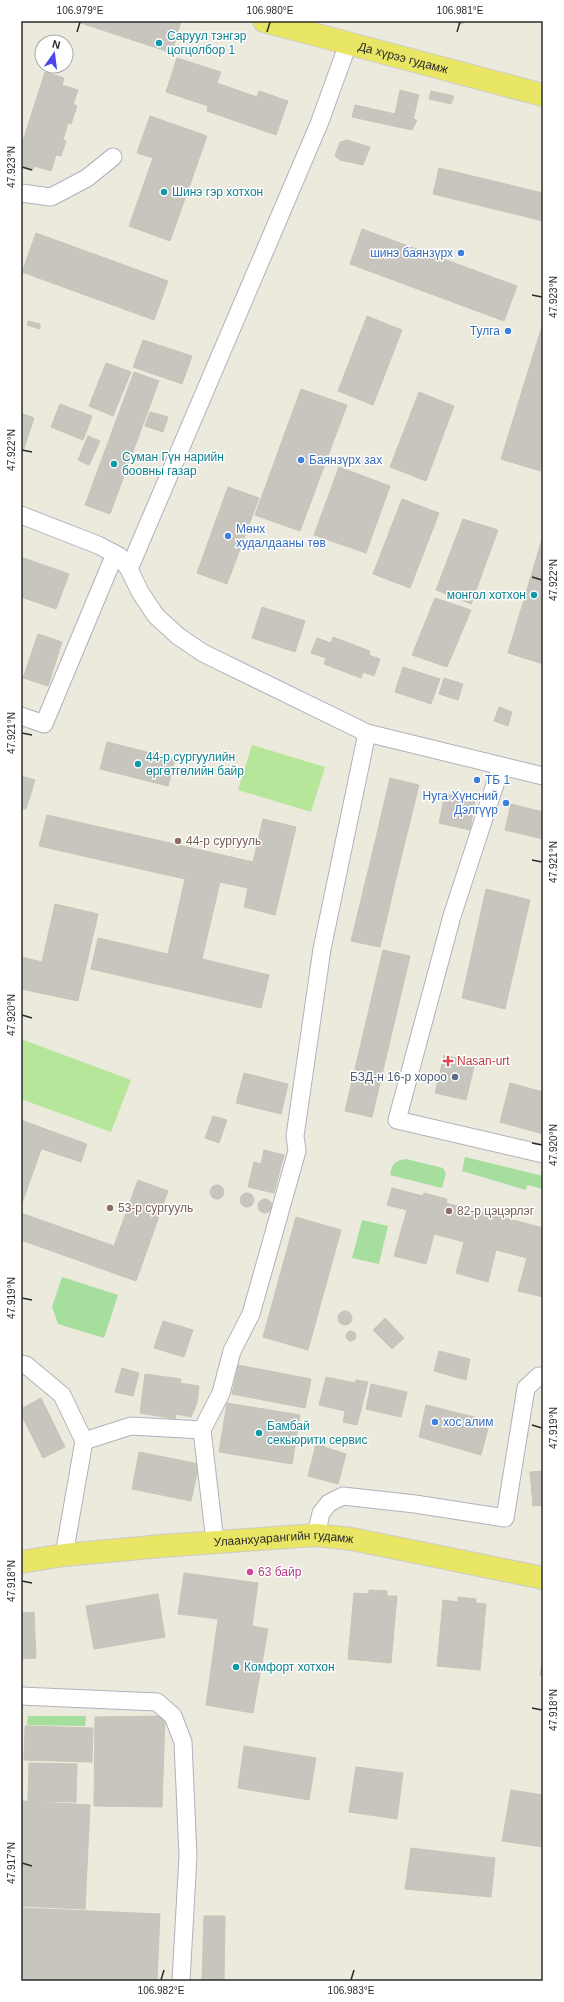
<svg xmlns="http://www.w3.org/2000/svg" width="564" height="2002" viewBox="0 0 564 2002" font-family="Arial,sans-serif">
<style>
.green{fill:#a6df9d}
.pitch{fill:#b5e699}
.building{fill:#c7c5bd;stroke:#c7c5b7}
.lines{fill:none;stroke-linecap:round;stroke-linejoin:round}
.minor-casing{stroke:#b1b1bd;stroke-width:19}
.major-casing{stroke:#ccc;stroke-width:24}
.minor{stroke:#fff;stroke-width:17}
.major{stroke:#e9e665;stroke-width:22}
.ticks{fill:none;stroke:#2b2b2b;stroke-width:1.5}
.culture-dot{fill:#0f9aa8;stroke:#fff;stroke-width:1.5}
.shop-dot{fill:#3f7fe0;stroke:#fff;stroke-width:1.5}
.education-dot{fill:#8d6e63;stroke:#fff;stroke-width:1.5}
.health-dot{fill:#e0444e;stroke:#fff;stroke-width:1.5}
.service-dot{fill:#5c6f8a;stroke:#fff;stroke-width:1.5}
.hotel-dot{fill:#d1479c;stroke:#fff;stroke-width:1.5}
.labels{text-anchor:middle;stroke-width:3;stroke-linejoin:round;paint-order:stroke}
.culture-label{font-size:12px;fill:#0d838f;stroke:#fff;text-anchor:start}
.street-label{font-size:12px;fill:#2b2b2b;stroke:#fff}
.shop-label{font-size:12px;fill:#366cbe;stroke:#fff;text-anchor:start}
.education-label{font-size:12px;fill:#785e54;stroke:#fff;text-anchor:start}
.health-label{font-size:12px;fill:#be3a42;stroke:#fff;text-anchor:start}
.service-label{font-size:12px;fill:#4e5e75;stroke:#fff;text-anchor:end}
.hotel-label{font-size:12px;fill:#b23c85;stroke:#fff;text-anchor:start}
.neatline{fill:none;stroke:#2b2b2b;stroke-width:1.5}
.ticks-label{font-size:10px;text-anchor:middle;fill:#2b2b2b}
</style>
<rect width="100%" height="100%" fill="#ece9dd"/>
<g class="green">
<polygon points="465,1157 543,1176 543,1189 527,1185 526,1190 462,1171"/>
<path d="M406 1159 443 1168 446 1174 442 1188 390 1175C392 1164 394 1161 406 1159Z"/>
<polygon points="362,1220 388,1226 379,1264 352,1258"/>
<polygon points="62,1277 118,1295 104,1338 58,1324 52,1307"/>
<polygon points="28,1716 86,1716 85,1726 27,1725"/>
</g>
<g class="pitch">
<polygon points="252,745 325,767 311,812 238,790"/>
<polygon points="21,1039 131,1080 111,1132 21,1099"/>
</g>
<g class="building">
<polygon points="75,21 181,21 172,53"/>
<polygon points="447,21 463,21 463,24"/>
<polygon points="177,58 221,72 217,83 257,97 259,91 288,101 276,135 207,111 208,106 166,92"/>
<polygon points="45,72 64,78 62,85 78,90 73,104 77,106 71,124 68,123 63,140 66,141 61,156 56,155 51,171 34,166 33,170 21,166 21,147"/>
<polygon points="400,90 419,95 413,119 395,114"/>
<polygon points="431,91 454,96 451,104 429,99"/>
<polygon points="355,105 395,114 417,120 412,130 352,117"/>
<polygon points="150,116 207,136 170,241 129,226 153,158 137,153"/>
<polygon points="347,140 370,147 363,165 340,160 335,156 340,142"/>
<polygon points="439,168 543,193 543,221 433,194"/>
<polygon points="362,229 517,286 504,321 350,264"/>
<polygon points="36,233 168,281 154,320 22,272"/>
<polygon points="367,316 402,330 373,405 338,391"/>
<polygon points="28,321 40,324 40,329 27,325"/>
<polygon points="543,323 543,460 540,471 501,459"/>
<polygon points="143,340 192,356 182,384 133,367"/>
<polygon points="106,363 131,372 113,416 89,406"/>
<polygon points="134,372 159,381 110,514 85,505"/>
<polygon points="301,389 347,405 300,531 255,515"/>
<polygon points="419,392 454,406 426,481 390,467"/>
<polygon points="60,404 92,416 83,440 51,427"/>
<polygon points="150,412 168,417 163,432 145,426"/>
<polygon points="21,413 34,418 21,457"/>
<polygon points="88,436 100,441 89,465 78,460"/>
<polygon points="339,467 390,486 366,553 314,535"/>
<polygon points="228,487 259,498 227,584 197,573"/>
<polygon points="402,499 439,513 410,588 373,574"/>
<polygon points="463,519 498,530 471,604 436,590"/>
<polygon points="543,536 543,664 508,653"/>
<polygon points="21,557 69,574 56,609 21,597"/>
<polygon points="435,598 471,610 447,667 412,655"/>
<polygon points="262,607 305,621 295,652 252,638"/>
<polygon points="38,634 62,642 48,686 23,678"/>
<polygon points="333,637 370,651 369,655 380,659 374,676 363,672 361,678 324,664 326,658 311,653 317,638 331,643"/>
<polygon points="403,667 440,679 431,704 395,692"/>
<polygon points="444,678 463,684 458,700 439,694"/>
<polygon points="499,707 512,712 508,726 494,721"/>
<polygon points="107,742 175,759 168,786 100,769"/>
<polygon points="21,776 35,780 26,809 21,808"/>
<polygon points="390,778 419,785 399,866 371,859"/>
<polygon points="445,794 475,801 470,830 439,823"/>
<polygon points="511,804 543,812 543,839 505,830"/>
<polygon points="47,815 253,862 263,819 296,827 275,915 244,907 248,888 220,882 202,959 269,975 261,1008 91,969 98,938 168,954 185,879 39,846"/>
<polygon points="371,859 399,866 380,947 351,941"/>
<polygon points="486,889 530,900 505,1009 462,998"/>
<polygon points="55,904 98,914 78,1001 21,989 21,957 42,962"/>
<polygon points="383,950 410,956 372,1117 345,1111"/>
<polygon points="444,1055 475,1062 466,1100 435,1093"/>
<polygon points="244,1073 288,1084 281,1114 236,1103"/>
<polygon points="510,1083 543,1092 543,1134 500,1122"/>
<polygon points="213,1116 227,1120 219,1143 205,1138"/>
<polygon points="21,1120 48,1130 21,1206"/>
<polygon points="48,1130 87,1144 81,1162 42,1149"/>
<polygon points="264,1150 284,1155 274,1193 248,1187 254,1162 261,1164"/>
<polygon points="138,1180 168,1191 136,1281 21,1240 21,1213 114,1246"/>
<circle cx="217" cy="1192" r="7"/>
<polygon points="392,1188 423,1196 424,1193 447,1199 446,1203 483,1213 484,1209 488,1210 487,1213 543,1228 543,1297 518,1291 527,1258 496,1250 488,1282 456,1273 464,1242 434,1234 426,1264 394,1256 407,1210 387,1205"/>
<circle cx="247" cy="1200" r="7"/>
<circle cx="265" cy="1206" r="7"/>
<polygon points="296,1217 341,1230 308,1350 263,1337"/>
<circle cx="345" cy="1318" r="7"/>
<polygon points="385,1318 404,1338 392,1349 373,1330"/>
<polygon points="163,1321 193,1330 184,1357 154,1348"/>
<circle cx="351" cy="1336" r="5"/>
<polygon points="439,1351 470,1359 466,1380 434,1371"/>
<polygon points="238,1365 311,1379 305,1408 232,1394"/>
<polygon points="122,1368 139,1373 133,1396 115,1392"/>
<polygon points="145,1374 181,1379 180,1383 199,1386 197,1403 191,1417 176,1414 175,1419 140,1413"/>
<polygon points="326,1377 355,1383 356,1380 368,1382 357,1425 343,1422 345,1411 319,1405"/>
<polygon points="371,1384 407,1392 401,1417 366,1409"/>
<polygon points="41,1398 65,1447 43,1458 21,1414 21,1409"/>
<polygon points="227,1403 300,1415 292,1464 219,1452"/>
<polygon points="426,1405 490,1421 481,1455 419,1437"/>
<polygon points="317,1440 326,1442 324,1447 346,1454 338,1484 308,1476"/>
<polygon points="139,1452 199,1464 191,1501 132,1489"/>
<polygon points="543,1471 543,1505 533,1506 530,1472"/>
<polygon points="184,1573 258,1583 252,1626 268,1629 253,1713 206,1705 218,1619 178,1614"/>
<polygon points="369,1590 387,1591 387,1596 397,1596 391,1663 348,1659 354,1593 369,1594"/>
<polygon points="158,1594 165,1637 94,1649 86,1606"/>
<polygon points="458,1597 476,1599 476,1603 486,1604 480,1670 437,1666 443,1600 458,1602"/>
<polygon points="34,1612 36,1658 21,1659 21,1613"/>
<polygon points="543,1658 543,1676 540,1675"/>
<polygon points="165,1716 162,1807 94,1806 95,1717"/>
<polygon points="25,1726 93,1728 92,1762 24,1760"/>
<polygon points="244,1746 316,1758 309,1800 238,1788"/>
<polygon points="29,1763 77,1764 76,1802 28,1801"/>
<polygon points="356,1767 403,1773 397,1819 349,1812"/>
<polygon points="511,1790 543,1795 543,1847 502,1841"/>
<polygon points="21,1801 90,1805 85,1909 21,1906"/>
<polygon points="411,1848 495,1858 491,1897 405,1889"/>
<polygon points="21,1908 160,1914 157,1981 21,1981"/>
<polygon points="204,1916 225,1916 224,1981 202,1981"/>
</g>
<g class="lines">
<defs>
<g id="minor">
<polyline points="21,193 51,197 87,178 113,157"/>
<polyline points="21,515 98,545 119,556 129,569 140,592 156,616 178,636 203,653 367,733 543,776"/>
<polyline points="129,569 319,124 348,44"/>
<polyline points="21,716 44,724 115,554"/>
<polyline points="501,766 452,916 397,1120 543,1154"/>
<polyline points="21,1364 26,1365 62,1395 84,1441 64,1555"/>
<polyline points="202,1430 215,1542"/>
<polyline points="84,1441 131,1426 202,1430 221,1393 232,1351 251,1314 297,1151 295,1136 322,949 367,733"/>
<polyline points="316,1535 321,1513 329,1503 343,1496 415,1504 505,1518 526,1388 539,1376 543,1376"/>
<polyline points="21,1696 157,1702 173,1716 183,1742 188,1856 181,1981"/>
</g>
<g id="major">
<path id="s1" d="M264 21 543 95"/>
<path id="s2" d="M21 1562 64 1555 162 1546 316 1535 352 1539 543 1578"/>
</g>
</defs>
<use href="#minor" class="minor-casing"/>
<use href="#major" class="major-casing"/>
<use href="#minor" class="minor"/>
<use href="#major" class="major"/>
</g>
<path class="ticks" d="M77 32 80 22M267 32 270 22M457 32 460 22M22 167 32 170M532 295 542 297M22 450 32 452M532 577 542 580M22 733 32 735M532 860 542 862M22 1015 32 1018M532 1143 542 1145M22 1298 32 1300M532 1425 542 1428M22 1581 32 1583M532 1708 542 1710M22 1863 32 1866M161 1980 164 1970M351 1980 354 1970"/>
<g class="culture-dot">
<circle cx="159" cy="43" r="4"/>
<circle cx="164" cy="192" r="4"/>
<circle cx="114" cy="464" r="4"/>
<circle cx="534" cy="595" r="4"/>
<circle cx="138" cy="764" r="4"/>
<circle cx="259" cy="1433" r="4"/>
<circle cx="236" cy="1667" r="4"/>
</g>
<g class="shop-dot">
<circle cx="461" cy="253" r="4"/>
<circle cx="508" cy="331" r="4"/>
<circle cx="301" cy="460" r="4"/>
<circle cx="228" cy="536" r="4"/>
<circle cx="477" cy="780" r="4"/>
<circle cx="506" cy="803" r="4"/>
<circle cx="435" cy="1422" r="4"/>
</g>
<g class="education-dot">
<circle cx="178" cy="841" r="4"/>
<circle cx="110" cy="1208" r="4"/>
<circle cx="449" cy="1211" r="4"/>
</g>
<path class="health-dot" d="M446 1055h4v4h4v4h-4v4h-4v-4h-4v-4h4z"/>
<circle class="service-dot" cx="455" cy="1077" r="4"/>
<circle class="hotel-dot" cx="250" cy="1572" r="4"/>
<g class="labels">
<g class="culture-label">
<text x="167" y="40">Саруул тэнгэр<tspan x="167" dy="14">цогцолбор 1</tspan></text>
<text x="172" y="196">Шинэ гэр хотхон</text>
<text x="122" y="461">Суман Гүн нарийн<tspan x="122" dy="14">боовны газар</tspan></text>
<text x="526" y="599" text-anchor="end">монгол хотхон</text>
<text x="146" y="761">44-р сургуулийн<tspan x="146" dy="14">өргөтгөлийн байр</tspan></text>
<text x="267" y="1430">Бамбай<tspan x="267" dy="14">секьюрити сервис</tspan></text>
<text x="244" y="1671">Комфорт хотхон</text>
</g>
<g class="street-label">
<text dy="4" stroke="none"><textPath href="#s1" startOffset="144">Да хүрээ гудамж</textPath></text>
<text dy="4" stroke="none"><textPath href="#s2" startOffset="264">Улаанхуарангийн гудамж</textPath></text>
</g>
<g class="shop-label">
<text x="453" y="257" text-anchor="end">шинэ баянзүрх</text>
<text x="500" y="335" text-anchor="end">Тулга</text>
<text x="309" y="464">Баянзүрх зах</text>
<text x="236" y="533">Мөнх<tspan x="236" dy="14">худалдааны төв</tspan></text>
<text x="485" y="784">ТБ 1</text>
<text x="498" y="800" text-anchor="end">Нуга Хүнсний<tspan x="498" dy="14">Дэлгүүр</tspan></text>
<text x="443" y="1426">хос алим</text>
</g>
<g class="education-label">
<text x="186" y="845">44-р сургууль</text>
<text x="118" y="1212">53-р сургууль</text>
<text x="457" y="1215">82-р цэцэрлэг</text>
</g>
<g class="health-label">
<text x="457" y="1065">Nasan-urt</text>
</g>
<g class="service-label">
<text x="447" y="1081">БЗД-н 16-р хороо</text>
</g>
<g class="hotel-label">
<text x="258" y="1576">63 байр</text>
</g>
</g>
<rect width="564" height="2002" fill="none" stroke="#ffffff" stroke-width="44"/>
<g transform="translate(54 54) rotate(14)"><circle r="19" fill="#ffffff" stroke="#aaaaaa"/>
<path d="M0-3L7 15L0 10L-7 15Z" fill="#4946f0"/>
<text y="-6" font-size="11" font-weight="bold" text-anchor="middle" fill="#2b2b2b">N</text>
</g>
<rect x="22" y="22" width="520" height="1958" class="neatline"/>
<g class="ticks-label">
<text x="80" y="14">106.979°E</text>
<text x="270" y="14">106.980°E</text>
<text x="460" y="14">106.981°E</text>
<text transform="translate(11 167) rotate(-90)" y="4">47.923°N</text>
<text transform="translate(553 297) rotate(-90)" y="4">47.923°N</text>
<text transform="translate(11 450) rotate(-90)" y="4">47.922°N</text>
<text transform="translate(553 580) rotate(-90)" y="4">47.922°N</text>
<text transform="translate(11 733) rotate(-90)" y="4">47.921°N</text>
<text transform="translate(553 862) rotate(-90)" y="4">47.921°N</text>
<text transform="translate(11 1015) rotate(-90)" y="4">47.920°N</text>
<text transform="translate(553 1145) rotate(-90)" y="4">47.920°N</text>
<text transform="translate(11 1298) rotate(-90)" y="4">47.919°N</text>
<text transform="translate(553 1428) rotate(-90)" y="4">47.919°N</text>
<text transform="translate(11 1581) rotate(-90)" y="4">47.918°N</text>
<text transform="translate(553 1710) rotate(-90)" y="4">47.918°N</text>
<text transform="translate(11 1863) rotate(-90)" y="4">47.917°N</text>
<text x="161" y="1994">106.982°E</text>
<text x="351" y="1994">106.983°E</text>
</g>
</svg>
